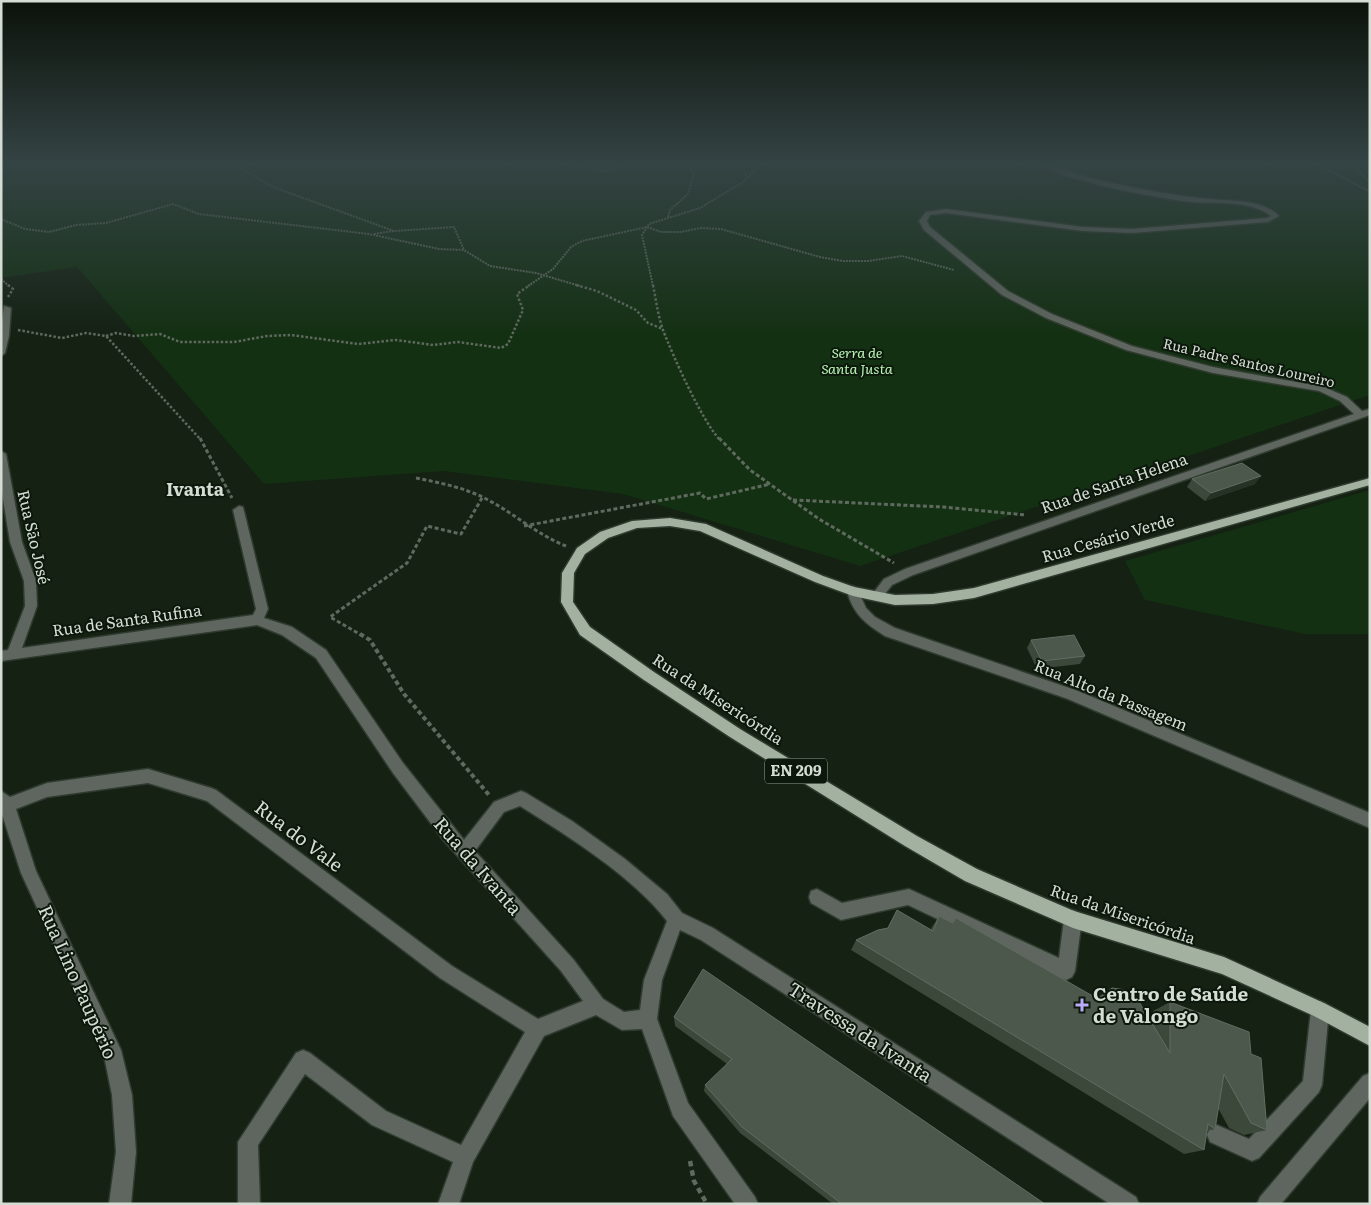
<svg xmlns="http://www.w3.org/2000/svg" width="1371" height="1205" viewBox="0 0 1371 1205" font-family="Literata,serif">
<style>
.green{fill:#143013}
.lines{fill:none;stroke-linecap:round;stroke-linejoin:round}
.minor-casing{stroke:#2f3b2e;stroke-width:3}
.major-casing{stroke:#2f3b2e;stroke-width:3}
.path-far4{stroke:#5f6a5e;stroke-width:2;stroke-dasharray:2 1;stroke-linecap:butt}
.path-far3{stroke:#5f6a5e;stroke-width:2.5;stroke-dasharray:2.5 2;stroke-linecap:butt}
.path-far2{stroke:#5f6a5e;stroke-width:3;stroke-dasharray:4 2.5;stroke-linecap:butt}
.path-far1{stroke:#5f6a5e;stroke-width:4;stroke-dasharray:4.5 3;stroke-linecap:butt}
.path{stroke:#5f6a5e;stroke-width:4.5;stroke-dasharray:5.5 4;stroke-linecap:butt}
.minor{fill:#5f665f;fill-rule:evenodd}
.major{fill:#a3b1a1;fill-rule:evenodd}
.wall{fill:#3b483a}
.shaded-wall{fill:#253224}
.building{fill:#4c584b;stroke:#616d60}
.poi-dot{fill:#baaaf7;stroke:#0b180b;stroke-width:2}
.labels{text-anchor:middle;stroke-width:4;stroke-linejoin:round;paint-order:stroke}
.far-park-label{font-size:14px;font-style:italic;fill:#b8f3b3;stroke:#0b180b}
.far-street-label{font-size:14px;fill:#d4dcd3;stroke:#0b180b}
.shield{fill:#0b180b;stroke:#98a197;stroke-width:1}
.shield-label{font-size:15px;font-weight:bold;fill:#d4dcd3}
.street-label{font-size:16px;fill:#d4dcd3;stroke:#0b180b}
.neighbourhood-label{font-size:18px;font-weight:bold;fill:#d4dcd3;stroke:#0b180b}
.near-street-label{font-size:19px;fill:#d4dcd3;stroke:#0b180b}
.near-poi-label{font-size:19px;font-weight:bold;fill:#d4dcd3;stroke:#0b180b;text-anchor:start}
</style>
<rect width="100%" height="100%" fill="#142113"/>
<g class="green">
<polygon points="1,165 1370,165 1370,395 860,566 623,494 444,471 264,484 77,267 1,278"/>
<polygon points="1370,490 1370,634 1305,634 1145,600 1125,561"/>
</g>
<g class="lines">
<defs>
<g id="minor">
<path d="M1042 165C1056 165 1072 173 1086 177 1131 187 1175 197 1222 200 1241 201 1266 202 1279 216L1268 222 1132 233 1083 231 946 213 930 215 927 221 930 227 1008 291 1052 314 1132 346 1213 367 1324 387 1347 397 1362 411 1370 409V415L913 575 892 585 881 599H873L871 596 884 579 905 569 1354 414 1340 401 1319 391 1213 373 1126 350 1046 318 1002 295 924 230 919 221 926 212 946 209 1083 227 1132 229 1267 218 1271 216C1251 200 1217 204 1193 202 1166 200 1060 180 1042 165Z"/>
<polygon points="4,306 11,308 9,336 5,353 1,356 1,328"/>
<path d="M1 451 6 454 22 542 36 581 37 606 22 648 253 615 256 609 233 510 239 506 243 507 268 609 264 618 292 627 326 650 403 763 464 840 494 802 521 791 526 793 572 821 625 859 667 894 682 913 713 928 1136 1197 1139 1204H1110L701 940 680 930 662 980 657 1019 688 1103 755 1197 758 1204H735L673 1116 642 1029 622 1030 596 1015 544 1036 473 1162 459 1204H438L453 1162 372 1125 305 1074 258 1145 260 1204H238V1142L296 1053 303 1050 310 1053 386 1111 461 1145 525 1032 440 978 207 801 148 783 47 797 16 809 36 871 121 1050 132 1095 136 1152 131 1204H109L116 1152 112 1095 103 1051 21 873 1 811V791L10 797 47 783 148 769 211 788 216 790 452 966 538 1019 583 1001 561 971 445 842 393 773 316 658 282 635 257 625 1 661V651L8 650 25 606 24 581 10 542 1 487ZM520 806C568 836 632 876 667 921L644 980 640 1010 624 1012 603 999 573 959 475 851 504 812Z"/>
<path d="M853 586 857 588 866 608 875 617 895 628 1078 691 1370 813V828L1068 699 885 636C866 624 853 614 847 591L849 588Z"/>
<polygon points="817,889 842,903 909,889 1059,958 1064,919 1067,913 1073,910 1079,913 1082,919 1075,971 1072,977 1066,980 908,905 841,920 811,903 809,897 811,891"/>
<polygon points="1320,1001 1326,1004 1329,1010 1322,1085 1319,1092 1259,1158 1252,1161 1210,1142 1207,1135 1210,1128 1217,1125 1249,1139 1303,1081 1311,1010 1314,1004"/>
<polygon points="1370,1073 1370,1098 1281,1204 1257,1204 1260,1197 1363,1076"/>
</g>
<polygon id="major" points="1370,478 1370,485 974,598 933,604 895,605 853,596 815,582 700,531 670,526 637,528 608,538 585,554 574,573 573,602 590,627 654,672 740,729 917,836 977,869 1074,911 1224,957 1326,1004 1370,1027 1370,1046 1314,1016 1222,974 1073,928 965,881 905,846 730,737 644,680 580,635 561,602 562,573 577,548 600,532 632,521 670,518 706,524 823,576 854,587 895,595 933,594 974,588"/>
</defs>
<use href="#minor" class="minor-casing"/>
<use href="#major" class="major-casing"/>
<g class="path-far4">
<polyline points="235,165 273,187 394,231 454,227 464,250"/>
<polyline points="564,165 606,171 630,165"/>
<polyline points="1318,165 1367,190 1370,189"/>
<polyline points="1354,165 1370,183"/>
<polyline points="747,178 761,165"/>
<polyline points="668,217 670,210 688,194 694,174 689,165"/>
<polyline points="1,219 25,229 49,232 76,225 106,223 173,204 199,214 369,234 439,249 464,250 490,266 536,273 580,286"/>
<polyline points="374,234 393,231"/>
<polyline points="1,279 9,286"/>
<polyline points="528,286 553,269 571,247 582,241 647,227 661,232 680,232 701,228 721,229 820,257 843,261 868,261 902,256 954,270"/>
<polyline points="653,286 642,235 649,224 700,208 743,182 747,178 742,165"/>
</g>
<g class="path-far3">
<polyline points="8,285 13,289 8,297"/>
<polyline points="576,285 597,291 636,310 648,323 663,329"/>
<path d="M653 285C656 300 658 316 663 330 673 356 702 421 720 440"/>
<polyline points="18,330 62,338 86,333 106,336 201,440"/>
<polyline points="106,336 116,333 134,336 160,334 180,342 234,342 267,336 291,335 358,344 396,340 433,345 458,342 501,348 508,344 523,310 517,294 530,285"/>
</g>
<g class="path-far2">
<polyline points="200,438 232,498"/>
<polyline points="719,438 750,470 819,519 894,563"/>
<path d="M416 478C441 483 467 488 490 501 516 515 538 535 566 546"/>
<polyline points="793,500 943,507 1026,515"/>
<polyline points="524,526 700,493 706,499 770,484"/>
<polyline points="363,636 330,617 407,563 427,526 461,534 482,498"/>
</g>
<polyline class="path-far1" points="360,634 370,640 404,694 489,795"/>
<polyline class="path" points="690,1161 694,1181 707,1204"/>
<use href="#minor" class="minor"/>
<use href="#major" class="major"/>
</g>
<g class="wall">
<polygon points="1192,479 1255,484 1205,501 1187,487"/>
<polygon points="1031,640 1085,656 1080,664 1037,669 1027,648"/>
<polygon points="897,910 930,930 939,916 952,923 956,918 1096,998 1112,988 1153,1025 1153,1011 1170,1002 1251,1054 1267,1130 1244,1135 1229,1128 1218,1108 1215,1129 1207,1131 1204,1150 1184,1154 851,950 856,940 887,929"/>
<polygon points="674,1017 1045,1204 833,1204 740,1133 704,1091 705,1085 727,1064 675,1026"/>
</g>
<polygon class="shaded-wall" points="1261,476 1255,484 1205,501 1211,493"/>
<g class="building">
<polygon points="1242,463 1261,476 1211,493 1192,479"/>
<polygon points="1074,635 1085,656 1042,661 1031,640"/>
<polygon points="897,910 933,931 939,916 953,923 956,918 1098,999 1112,988 1126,990 1138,1000 1170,1053 1170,1002 1249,1032 1251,1054 1261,1058 1267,1130 1251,1123 1224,1074 1215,1129 1208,1124 1204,1150 856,940 878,930 888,928"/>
<polygon points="703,969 1045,1204 842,1204 742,1127 705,1085 732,1059 674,1017"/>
</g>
<linearGradient id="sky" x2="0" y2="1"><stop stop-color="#0b120a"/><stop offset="0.49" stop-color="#344344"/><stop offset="1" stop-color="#344344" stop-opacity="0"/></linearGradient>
<rect width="1371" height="334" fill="url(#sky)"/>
<path class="poi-dot" d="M1079.5 997.5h5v5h5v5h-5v5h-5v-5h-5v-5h5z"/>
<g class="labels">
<g class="far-park-label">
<text x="857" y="358">Serra de<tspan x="857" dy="16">Santa Justa</tspan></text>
</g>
<g class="far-street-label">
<text transform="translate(1249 363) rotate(13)" y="5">Rua Padre Santos Loureiro</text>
</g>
<rect class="shield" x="765" y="758.5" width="62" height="25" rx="4"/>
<g class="shield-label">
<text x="796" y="776">EN 209</text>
</g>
<g class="street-label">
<text transform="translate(1114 483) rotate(-19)" y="6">Rua de Santa Helena</text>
<text transform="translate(34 537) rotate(77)" y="6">Rua São José</text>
<text transform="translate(1108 538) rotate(-16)" y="6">Rua Cesário Verde</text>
<text transform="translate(127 620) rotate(-8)" y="6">Rua de Santa Rufina</text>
<text transform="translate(1111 695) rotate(22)" y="6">Rua Alto da Passagem</text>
<text transform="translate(718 699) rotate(33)" y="6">Rua da Misericórdia</text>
<text transform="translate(1123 914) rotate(19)" y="6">Rua da Misericórdia</text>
</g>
<g class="neighbourhood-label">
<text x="195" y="496">Ivanta</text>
</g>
<g class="near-street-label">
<text transform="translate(299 836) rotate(37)" y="7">Rua do Vale</text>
<text transform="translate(478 866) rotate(49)" y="7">Rua da Ivanta</text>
<text transform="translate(78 982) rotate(66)" y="7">Rua Lino Paupério</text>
<text transform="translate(860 1032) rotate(33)" y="7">Travessa da Ivanta</text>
</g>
<g class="near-poi-label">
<text x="1093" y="1001">Centro de Saúde<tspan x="1093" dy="22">de Valongo</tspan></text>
</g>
</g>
<rect width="1371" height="1205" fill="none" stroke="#d4dcd3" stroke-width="5"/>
</svg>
